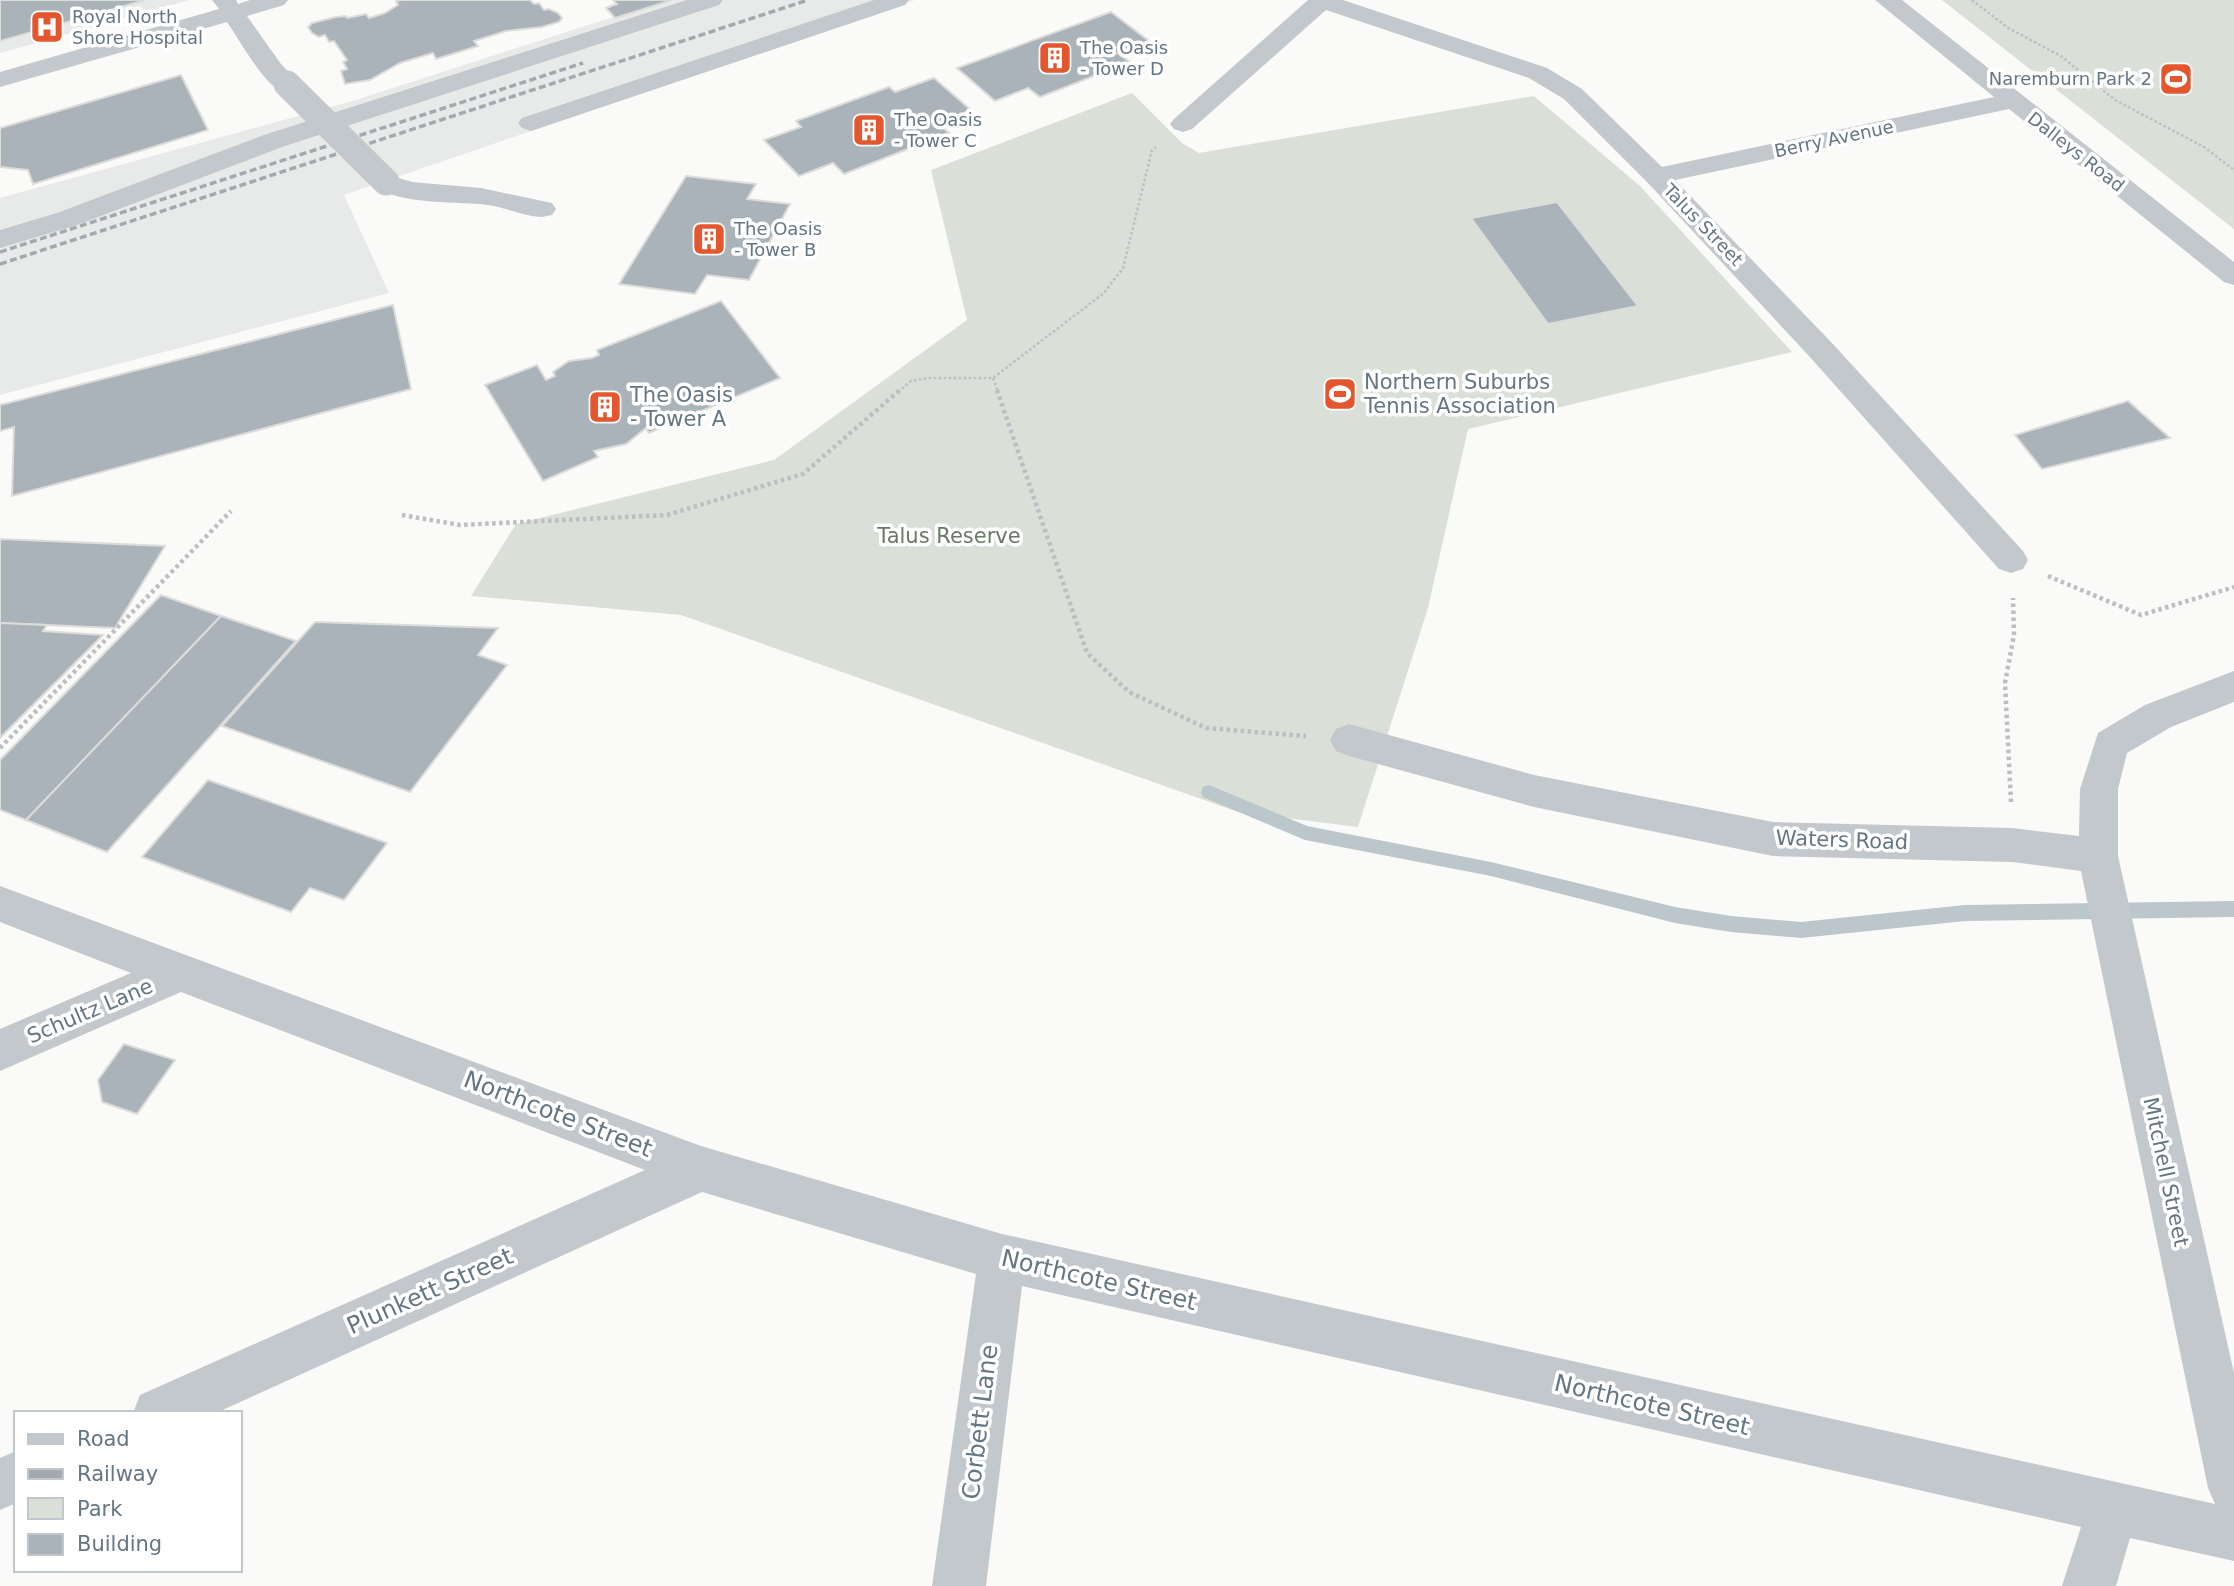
<svg xmlns="http://www.w3.org/2000/svg" width="2234" height="1586" viewBox="0 0 2234 1586" font-family="'DejaVu Sans',sans-serif">
<style>
.built{fill:#e8e9e9}
.green{fill:#dadfd7}
.lines{fill:none;stroke-linecap:round;stroke-linejoin:round}
.stream{fill:#bbc7cb;fill-rule:evenodd}
.building{fill:#aab3b9;stroke:#dcdcda;stroke-width:2}
.path-far1{stroke:#bbbfc2;stroke-width:2.5;stroke-dasharray:2.5 2.5;stroke-linecap:butt}
.path{stroke:#bbbfc2;stroke-width:4.5;stroke-dasharray:3.5 3.5;stroke-linecap:butt}
.minor{fill:#c3c8cc;fill-rule:evenodd}
.rail{stroke:#a2aab0;stroke-width:3.5;stroke-dasharray:7 3.5;stroke-linecap:butt}
.minor-bridge{stroke:#c3c8cc;stroke-width:27}
.labels{text-anchor:middle;stroke-width:7;stroke-linejoin:round;paint-order:stroke}
.far-poi-label{font-size:18px;fill:#657683;stroke:#fff;text-anchor:start}
.far-street-label{font-size:18px;fill:#657683;stroke:#fff}
.poi-label{font-size:21px;fill:#657683;stroke:#fff;text-anchor:start}
.park-label{font-size:21px;fill:#687a64;stroke:#fff}
.street-label{font-size:21px;fill:#657683;stroke:#fff}
.near-street-label{font-size:24px;fill:#657683;stroke:#fff}
</style>
<rect width="100%" height="100%" fill="#fafaf8"/>
<g class="built">
<polygon points="0,0 189,0 0,53"/>
<polygon points="666,0 915,0 344,195 389,293 0,395 0,198 349,102"/>
</g>
<g class="green">
<polygon points="1942,0 2234,0 2234,229"/>
<polygon points="1132,93 1182,143 1199,153 1534,96 1640,186 1792,352 1468,429 1428,608 1358,827 1238,812 681,615 471,596 516,524 774,460 967,320 931,170"/>
</g>
<g class="lines">
<polygon class="stream" points="1209,785 1307,826 1491,862 1675,907 1731,916 1801,922 1965,905 2234,901 2234,917 1965,921 1801,938 1731,932 1675,923 1491,876 1305,840 1203,797 1201,792 1203,787"/>
</g>
<g class="building">
<polygon points="0,0 145,0 0,41"/>
<polygon points="401,0 530,0 534,4 539,3 544,10 549,9 558,13 562,18 559,22 542,27 506,31 474,41 478,46 436,59 433,53 400,63 370,80 345,84 341,71 347,69 343,62 347,60 334,41 329,42 325,35 319,37 312,33 308,27 312,23 336,17 346,16 347,18 366,14 369,18 385,13 398,5 396,1"/>
<polygon points="613,0 672,0 615,18 606,8 617,4"/>
<polygon points="1111,12 1149,41 1117,53 1130,62 1040,97 1028,88 995,101 957,68"/>
<polygon points="181,75 208,130 33,184 28,170 0,167 0,128"/>
<polygon points="934,78 971,110 938,123 949,133 844,174 833,163 799,176 764,140 801,127 796,121 889,87 895,92"/>
<polygon points="686,176 756,184 747,199 790,204 749,280 707,275 695,294 619,284"/>
<polygon points="1557,202 1638,306 1548,324 1471,218"/>
<polygon points="721,301 780,378 649,433 646,428 626,444 594,451 598,457 543,481 485,385 537,365 546,380 555,376 553,372 569,361 592,358 599,355 597,350"/>
<polygon points="393,305 411,389 12,496 14,427 0,431 0,405"/>
<polygon points="2128,401 2170,438 2042,469 2015,435"/>
<polygon points="0,539 165,546 115,628 47,625 0,623"/>
<polygon points="161,595 221,616 26,820 0,810 0,760"/>
<polygon points="221,616 296,641 107,852 26,820"/>
<polygon points="315,622 498,628 478,655 507,665 410,792 222,726"/>
<polygon points="0,623 47,625 43,631 103,635 0,738"/>
<polygon points="208,780 387,843 344,900 310,888 291,912 142,857"/>
<polygon points="124,1044 175,1060 137,1114 102,1102 98,1080"/>
</g>
<g class="lines">
<g class="path-far1">
<polyline points="1972,0 2008,28 2061,56 2115,100 2204,147 2234,170"/>
<polyline points="993,378 998,392"/>
<polyline points="898,392 911,381 928,378 993,378 1104,293 1123,268 1152,150 1156,147"/>
</g>
<g class="path">
<polyline points="997,390 1087,653 1129,692 1206,728 1306,736"/>
<polyline points="402,515 460,525 667,515 803,474 900,390"/>
<polyline points="2048,576 2141,615 2234,587"/>
<polyline points="0,748 231,511"/>
<polyline points="2011,802 2005,683 2014,635 2013,598"/>
</g>
<g class="minor">
<path d="M212 0H236L238 4 250 0H288L284 5 247 16 281 64 300 84 296 89C290 91 285 92 279 90 261 80 239 39 227 22L0 87V72L219 9Z"/>
<polygon points="687,0 723,0 719,5 282,147 77,225 0,248 0,230 57,213 264,135"/>
<polygon points="874,0 909,0 905,5 540,128 531,131 522,128 518,123 522,118"/>
<polygon points="1308,0 1343,0 1547,68 1582,89 1662,167 1994,97 1875,0 1902,0 2234,262 2234,285 2224,282 2009,109 1675,180 1831,342 2023,551 2028,560 2023,569 2011,573 1999,569 1809,356 1647,182 1564,99 1529,78 1326,10 1192,129 1183,132 1174,129 1170,124 1174,119"/>
<path d="M386 174 412 182 481 188 552 203 556 209 552 215 542 217C524 216 507 208 488 205 461 201 389 206 373 182L376 176Z"/>
<polygon points="2234,671 2234,702 2171,727 2127,753 2118,789 2118,856 2234,1373 2234,1561 2130,1538 2116,1586 2062,1586 2081,1527 1022,1286 986,1586 932,1586 976,1274 702,1192 216,1413 133,1413 140,1395 645,1170 181,992 0,1071 0,1029 131,973 0,922 0,886 701,1146 1002,1234 2215,1504 2208,1488 2081,871 2012,862 1773,856 1534,807 1349,756 1336,751 1330,740 1336,729 1349,724 1534,775 1773,822 2012,828 2079,836 2080,789 2098,733 2145,705"/>
<polygon points="16,1451 16,1503 0,1510 0,1458"/>
</g>
<g class="rail">
<polyline points="0,252 583,63"/>
<polyline points="0,264 808,0"/>
</g>
<polyline class="minor-bridge" points="287,84 386,182"/>
</g>
<defs>
<symbol id="hospital-square" viewBox="-11 -11 22 22"><rect x="-9" y="-9" width="18" height="18" rx="4" fill="#e4572e" stroke="#fff"/><path d="M-5-5h3v3.5h4V-5h3V5h-3V1.5h-4V5h-3Z" fill="#fff"/></symbol>
<symbol id="building-square" viewBox="-11 -11 22 22"><rect x="-9" y="-9" width="18" height="18" rx="4" fill="#e4572e" stroke="#fff"/><path d="M-4-6H4V6H1V3H-1V6H-4ZM-2.5-4.3h1.7v1.8h-1.7ZM.8-4.3h1.7v1.8H.8ZM-2.5-1h1.7V.8h-1.7ZM.8-1h1.7V.8H.8Z" fill="#fff"/></symbol>
<symbol id="stadium-square" viewBox="-11 -11 22 22"><rect x="-9" y="-9" width="18" height="18" rx="4" fill="#e4572e" stroke="#fff"/><path d="M0-5a6.5 5 0 1 0 0 10a6.5 5 0 1 0 0-10ZM-3.5-1.8h7v3.6h-7Z" fill="#fff"/></symbol>
</defs>
<g fill-rule="evenodd">
<use href="#hospital-square" x="28" y="8" width="38" height="38"/>
<use href="#building-square" x="1036" y="39" width="38" height="38"/>
<use href="#stadium-square" x="2157" y="60" width="38" height="38"/>
<use href="#building-square" x="850" y="111" width="38" height="38"/>
<use href="#building-square" x="690" y="220" width="38" height="38"/>
<use href="#stadium-square" x="1321" y="375" width="38" height="38"/>
<use href="#building-square" x="586" y="388" width="38" height="38"/>
</g>
<g class="labels">
<g class="far-poi-label">
<text x="72" y="23">Royal North<tspan x="72" dy="21">Shore Hospital</tspan></text>
<text x="1080" y="54">The Oasis<tspan x="1080" dy="21">- Tower D</tspan></text>
<text x="2152" y="85" text-anchor="end">Naremburn Park 2</text>
<text x="894" y="126">The Oasis<tspan x="894" dy="21">- Tower C</tspan></text>
<text x="734" y="235">The Oasis<tspan x="734" dy="21">- Tower B</tspan></text>
</g>
<g class="far-street-label">
<text transform="translate(1834 139) rotate(-12)" y="6">Berry Avenue</text>
<text transform="translate(2076 152) rotate(38)" y="6">Dalleys Road</text>
<text transform="translate(1703 225) rotate(46)" y="6">Talus Street</text>
</g>
<g class="poi-label">
<text x="1364" y="389">Northern Suburbs<tspan x="1364" dy="24">Tennis Association</tspan></text>
<text x="630" y="402">The Oasis<tspan x="630" dy="24">- Tower A</tspan></text>
</g>
<g class="park-label">
<text x="949" y="543">Talus Reserve</text>
</g>
<g class="street-label">
<text transform="translate(1842 840) rotate(2)" y="7">Waters Road</text>
<text transform="translate(90 1011) rotate(-23)" y="7">Schultz Lane</text>
<text transform="translate(2166 1172) rotate(78)" y="7">Mitchell Street</text>
</g>
<g class="near-street-label">
<text transform="translate(558 1114) rotate(21)" y="8">Northcote Street</text>
<text transform="translate(1099 1280) rotate(13)" y="8">Northcote Street</text>
<text transform="translate(430 1291) rotate(-24)" y="8">Plunkett Street</text>
<text transform="translate(1652 1405) rotate(13)" y="8">Northcote Street</text>
<text transform="translate(980 1422) rotate(-83)" y="8">Corbett Lane</text>
</g>
</g>
<rect x="14" y="1411" width="228" height="161" fill="#ffffff" stroke="#c1c8cd" stroke-width="2"/>
<rect x="28" y="1434" width="35" height="10" fill="#c3c8cc" stroke="#c1c8cd" stroke-width="2"/>
<text x="77" y="1446" font-size="21" fill="#657683">Road</text>
<rect x="28" y="1469" width="35" height="10" fill="#a2aab0" stroke="#c1c8cd" stroke-width="2"/>
<text x="77" y="1481" font-size="21" fill="#657683">Railway</text>
<rect x="28" y="1498" width="35" height="21" fill="#dadfd7" stroke="#c1c8cd" stroke-width="2"/>
<text x="77" y="1516" font-size="21" fill="#657683">Park</text>
<rect x="28" y="1534" width="35" height="21" fill="#aab3b9" stroke="#c1c8cd" stroke-width="2"/>
<text x="77" y="1551" font-size="21" fill="#657683">Building</text>
</svg>
